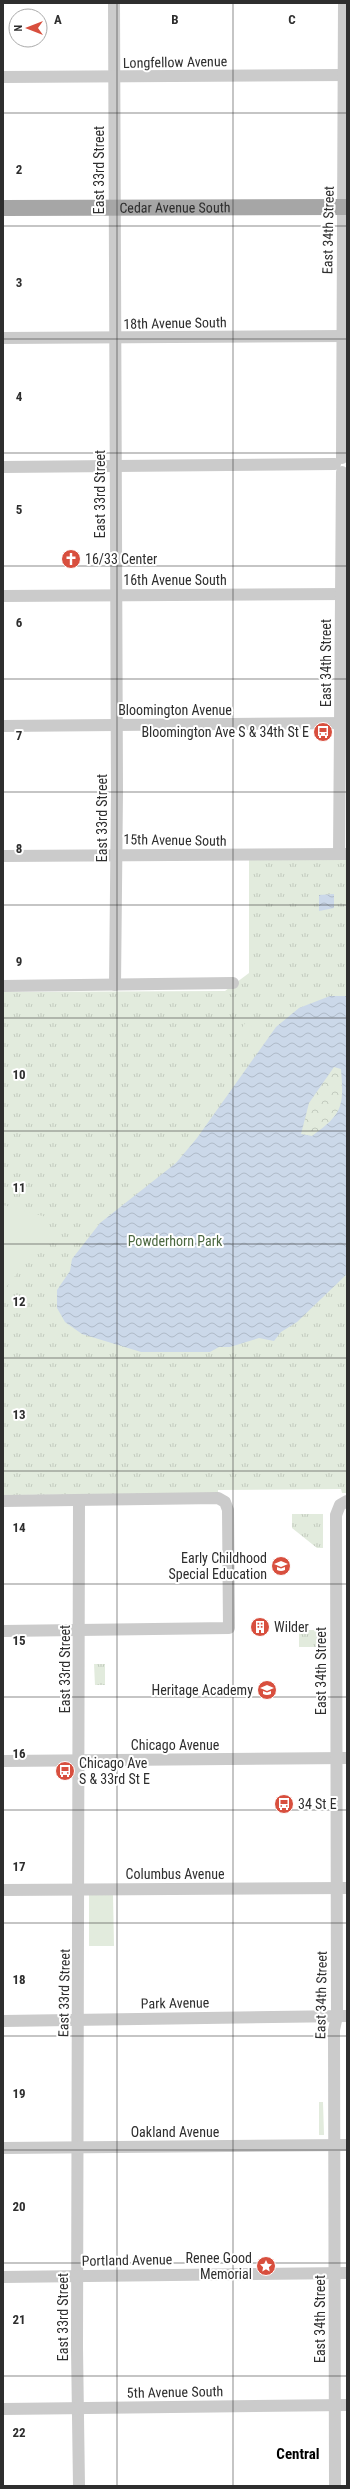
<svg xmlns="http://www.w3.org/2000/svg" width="350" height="2489" viewBox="0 0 350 2489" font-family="'Roboto Condensed',sans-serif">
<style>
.grass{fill:url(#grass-tufts)}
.forest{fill:url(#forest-crowns)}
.garden{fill:#e2ebdd}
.water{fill:url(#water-waves);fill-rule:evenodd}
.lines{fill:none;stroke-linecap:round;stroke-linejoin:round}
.minor{stroke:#cbcbcb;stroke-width:12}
.major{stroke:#a6a6a6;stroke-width:16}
.grid{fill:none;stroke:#2e2e2e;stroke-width:1;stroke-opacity:0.55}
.labels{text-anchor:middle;stroke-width:4;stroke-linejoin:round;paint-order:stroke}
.street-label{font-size:14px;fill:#2e2e2e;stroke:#fff}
.poi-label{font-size:14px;fill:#2e2e2e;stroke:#fff;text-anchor:start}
.park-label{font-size:14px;fill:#4a673f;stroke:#fff}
.neighbourhood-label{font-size:15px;font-weight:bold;fill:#000;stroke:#fff}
.grid-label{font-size:13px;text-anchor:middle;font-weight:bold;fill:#2e2e2e;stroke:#fff;stroke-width:4;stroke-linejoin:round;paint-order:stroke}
</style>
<defs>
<pattern id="grass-tufts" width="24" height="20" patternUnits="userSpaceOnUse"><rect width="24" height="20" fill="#e2ebdd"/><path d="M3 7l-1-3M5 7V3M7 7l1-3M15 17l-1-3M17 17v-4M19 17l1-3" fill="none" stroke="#c2cabe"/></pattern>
<pattern id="forest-crowns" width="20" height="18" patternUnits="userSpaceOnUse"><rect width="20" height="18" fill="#e2ebdd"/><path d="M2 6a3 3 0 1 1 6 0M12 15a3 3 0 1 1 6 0" fill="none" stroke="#c2cabe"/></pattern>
<pattern id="water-waves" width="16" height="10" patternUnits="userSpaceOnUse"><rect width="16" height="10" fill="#cbd8e9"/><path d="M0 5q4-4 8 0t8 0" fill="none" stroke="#afbac8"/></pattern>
</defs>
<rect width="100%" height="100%" fill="#fff"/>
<g class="grass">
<polygon points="249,859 347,860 347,1493 342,1493 341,1489 218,1490 218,1494 3,1495 3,992 225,991 249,973"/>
<polygon points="292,1514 323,1514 323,1548 317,1548 292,1528"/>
<rect x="299" y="1630" width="19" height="17"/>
<polygon points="94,1664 105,1664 105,1685 95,1685"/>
</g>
<path class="forest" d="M334 1067 341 1068C344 1106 344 1114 312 1136L301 1134 309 1103Z"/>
<g class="garden">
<polygon points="246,1022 253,1027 242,1044 235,1038"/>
<polygon points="3,1205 46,1217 51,1231 3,1291"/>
<polygon points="89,1895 113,1895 114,1946 89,1946"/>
<polygon points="319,2102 323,2102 324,2135 319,2135"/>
</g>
<g class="water">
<polygon points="334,894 334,908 319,911 319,895"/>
<path d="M330 996H347V1274L297 1322 281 1332 274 1341 259 1338 230 1347H219L210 1352H141L82 1334 65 1322 57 1308V1290L70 1271 72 1259 100 1223 176 1163 197 1138 276 1027 299 1008ZM334 1067 341 1069C344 1106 343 1114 312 1136L301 1134 309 1103Z"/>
</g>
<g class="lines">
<g class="minor">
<polyline points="114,3 117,792 115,985"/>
<polyline points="3,77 347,75"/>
<polyline points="3,338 347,336"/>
<polyline points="342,458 344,3"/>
<polyline points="3,467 335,464"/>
<polyline points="3,596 347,594"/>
<polyline points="3,726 347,723"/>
<polyline points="339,854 342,472"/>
<polyline points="3,856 347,854"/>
<polyline points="3,986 233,983"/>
<polyline points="79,1500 77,2348 79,2486"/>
<polyline points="3,1501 218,1498 225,1502 228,1510 229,1628 3,1631"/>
<polyline points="3,1761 347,1758"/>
<polyline points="3,1890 347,1888"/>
<polyline points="3,2021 347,2016"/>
<polyline points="3,2148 347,2145"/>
<polyline points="3,2277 347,2273"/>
<polyline points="3,2409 347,2405"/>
<polyline points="335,2486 334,2030 337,2016 336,1515 340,1505 347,1501"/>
</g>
<path class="major" id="s1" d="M3 208 347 207"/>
</g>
<path class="grid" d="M117 3V2486M233 3V2486M3 113H347M3 226H347M3 339H347M3 453H347M3 566H347M3 679H347M3 792H347M3 905H347M3 1018H347M3 1131H347M3 1244H347M3 1358H347M3 1471H347M3 1584H347M3 1697H347M3 1810H347M3 1923H347M3 2036H347M3 2150H347M3 2263H347M3 2376H347"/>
<defs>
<symbol id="church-disc" viewBox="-11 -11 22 22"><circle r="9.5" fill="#d84f3e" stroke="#fff"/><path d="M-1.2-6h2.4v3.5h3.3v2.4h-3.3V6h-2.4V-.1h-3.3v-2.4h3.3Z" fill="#fff"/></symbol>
<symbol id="bus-disc" viewBox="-11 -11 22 22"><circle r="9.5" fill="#d84f3e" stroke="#fff"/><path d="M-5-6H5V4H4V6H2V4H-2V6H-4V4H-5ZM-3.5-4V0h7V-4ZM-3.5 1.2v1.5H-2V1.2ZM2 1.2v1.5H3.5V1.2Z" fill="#fff"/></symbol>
<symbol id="school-disc" viewBox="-11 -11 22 22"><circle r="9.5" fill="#d84f3e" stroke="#fff"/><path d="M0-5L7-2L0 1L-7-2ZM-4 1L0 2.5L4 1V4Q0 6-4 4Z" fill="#fff"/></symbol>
<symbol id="building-disc" viewBox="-11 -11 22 22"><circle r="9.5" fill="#d84f3e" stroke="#fff"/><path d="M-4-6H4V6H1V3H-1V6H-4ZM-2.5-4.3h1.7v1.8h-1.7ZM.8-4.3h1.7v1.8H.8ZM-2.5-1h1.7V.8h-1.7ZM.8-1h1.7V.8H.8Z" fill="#fff"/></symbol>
<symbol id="sight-disc" viewBox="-11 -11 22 22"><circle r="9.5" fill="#d84f3e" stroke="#fff"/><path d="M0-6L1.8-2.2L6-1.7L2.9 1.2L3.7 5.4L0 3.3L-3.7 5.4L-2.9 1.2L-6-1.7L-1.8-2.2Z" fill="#fff"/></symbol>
</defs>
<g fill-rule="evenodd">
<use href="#church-disc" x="60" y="548" width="22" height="22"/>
<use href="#bus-disc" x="312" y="721" width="22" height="22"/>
<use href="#school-disc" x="270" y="1555" width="22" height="22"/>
<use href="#building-disc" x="249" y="1616" width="22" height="22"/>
<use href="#school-disc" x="256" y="1679" width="22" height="22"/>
<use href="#bus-disc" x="54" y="1760" width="22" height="22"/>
<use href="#bus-disc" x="273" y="1793" width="22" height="22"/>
<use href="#sight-disc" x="255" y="2255" width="22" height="22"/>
</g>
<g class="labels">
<g class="street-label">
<text transform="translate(175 62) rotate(-1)" y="5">Longfellow Avenue</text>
<text transform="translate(99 170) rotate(-90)" y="5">East 33rd Street</text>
<text dy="5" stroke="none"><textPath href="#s1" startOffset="172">Cedar Avenue South</textPath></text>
<text transform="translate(328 230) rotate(-89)" y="5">East 34th Street</text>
<text transform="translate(175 323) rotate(-1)" y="5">18th Avenue South</text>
<text transform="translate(100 494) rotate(-90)" y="5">East 33rd Street</text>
<text x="175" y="585">16th Avenue South</text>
<text transform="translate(326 663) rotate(-90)" y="5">East 34th Street</text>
<text x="175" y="715">Bloomington Avenue</text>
<text transform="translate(102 818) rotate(-90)" y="5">East 33rd Street</text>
<text transform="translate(175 840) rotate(1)" y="5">15th Avenue South</text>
<text transform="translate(65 1669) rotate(-90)" y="5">East 33rd Street</text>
<text transform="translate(321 1671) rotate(-90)" y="5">East 34th Street</text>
<text x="175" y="1750">Chicago Avenue</text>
<text x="175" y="1879">Columbus Avenue</text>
<text transform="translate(64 1993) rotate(-89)" y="5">East 33rd Street</text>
<text transform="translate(321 1995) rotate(-89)" y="5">East 34th Street</text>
<text transform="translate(175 2003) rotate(-1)" y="5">Park Avenue</text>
<text x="175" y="2137">Oakland Avenue</text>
<text transform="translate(127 2260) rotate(-1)" y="5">Portland Avenue</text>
<text transform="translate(63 2317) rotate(-90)" y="5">East 33rd Street</text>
<text transform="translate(320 2319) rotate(-90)" y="5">East 34th Street</text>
<text transform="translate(175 2392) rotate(-1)" y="5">5th Avenue South</text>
</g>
<g class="poi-label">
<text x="85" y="564">16/33 Center</text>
<text x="309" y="737" text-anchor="end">Bloomington Ave S &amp; 34th St E</text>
<text x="267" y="1563" text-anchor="end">Early Childhood<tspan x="267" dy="16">Special Education</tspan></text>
<text x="274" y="1632">Wilder</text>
<text x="253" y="1695" text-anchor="end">Heritage Academy</text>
<text x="79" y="1768">Chicago Ave<tspan x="79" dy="16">S &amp; 33rd St E</tspan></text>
<text x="298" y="1809">34 St E</text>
<text x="252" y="2263" text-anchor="end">Renee Good<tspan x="252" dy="16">Memorial</tspan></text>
</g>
<g class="park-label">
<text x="175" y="1246">Powderhorn Park</text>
</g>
<g class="neighbourhood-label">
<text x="298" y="2459">Central</text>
</g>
</g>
<g class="grid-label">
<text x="58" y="24">A</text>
<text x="175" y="24">B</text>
<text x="292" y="24">C</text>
<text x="19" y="174">2</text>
<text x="19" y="287">3</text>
<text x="19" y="401">4</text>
<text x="19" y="514">5</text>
<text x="19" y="627">6</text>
<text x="19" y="740">7</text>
<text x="19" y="853">8</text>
<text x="19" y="966">9</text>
<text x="19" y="1079">10</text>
<text x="19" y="1192">11</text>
<text x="19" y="1306">12</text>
<text x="19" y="1419">13</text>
<text x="19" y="1532">14</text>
<text x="19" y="1645">15</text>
<text x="19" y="1758">16</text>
<text x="19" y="1871">17</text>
<text x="19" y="1984">18</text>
<text x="19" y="2098">19</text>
<text x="19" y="2211">20</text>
<text x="19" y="2324">21</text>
<text x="19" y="2437">22</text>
</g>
<rect width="350" height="2489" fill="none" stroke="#2e2e2e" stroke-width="8"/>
<g transform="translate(28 28) rotate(270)"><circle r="19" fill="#ffffff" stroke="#ababab"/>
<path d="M0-3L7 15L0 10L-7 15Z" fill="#d84f3e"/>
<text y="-6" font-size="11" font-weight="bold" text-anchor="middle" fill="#2e2e2e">N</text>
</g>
</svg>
